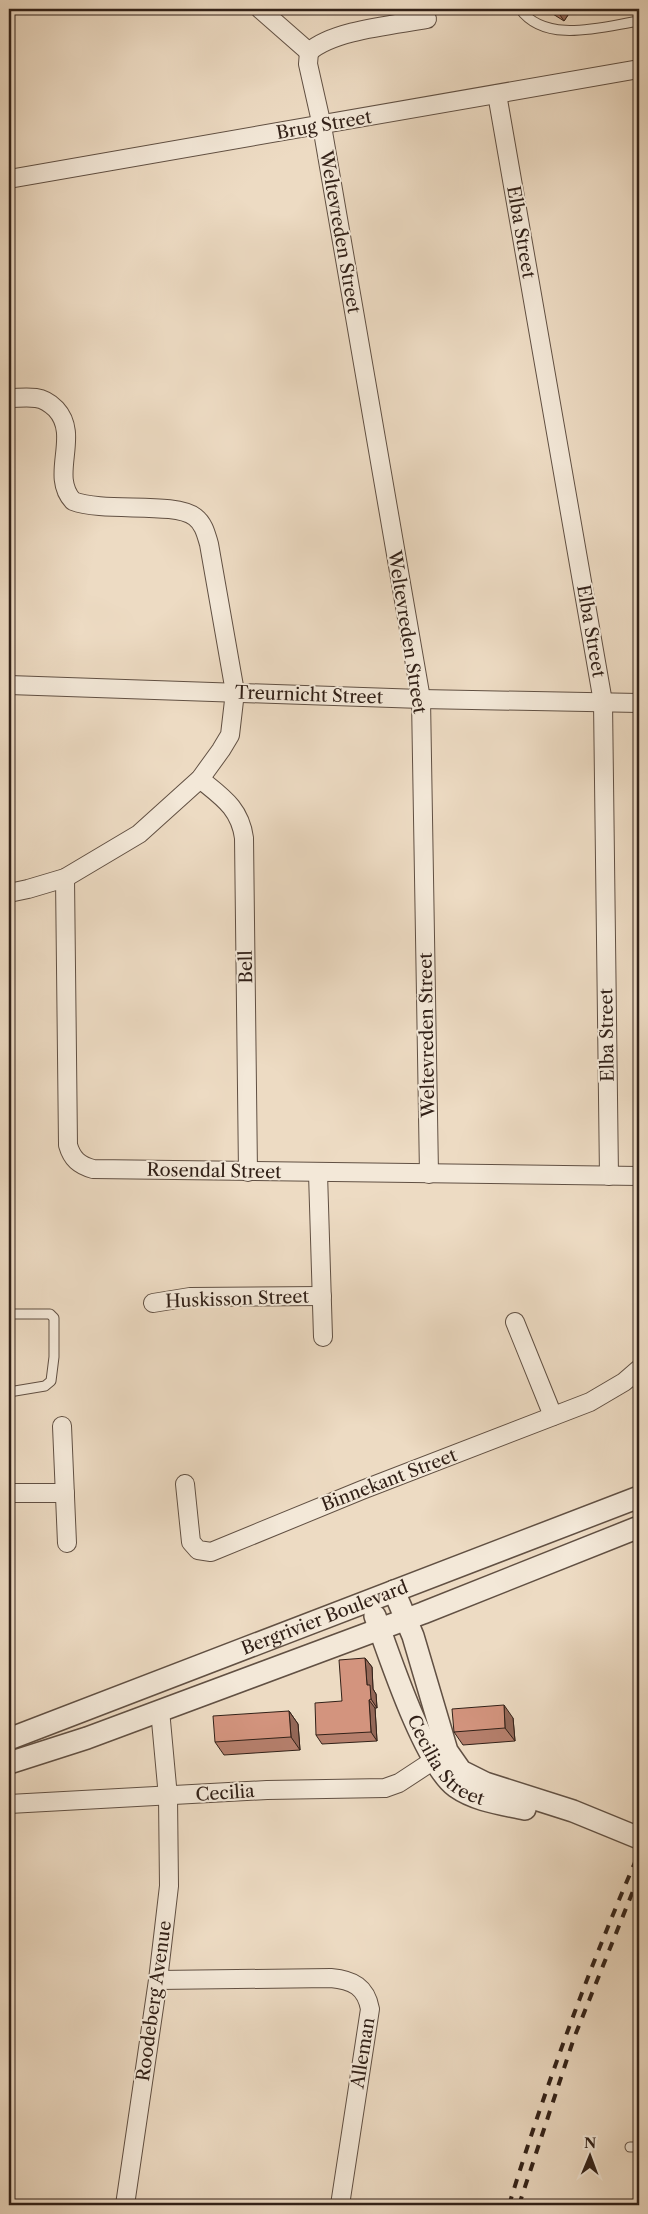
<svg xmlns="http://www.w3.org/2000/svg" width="648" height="2214" viewBox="0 0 648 2214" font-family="'Libre Caslon Text',serif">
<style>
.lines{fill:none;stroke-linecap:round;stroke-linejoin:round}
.service-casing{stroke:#615043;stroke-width:11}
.minor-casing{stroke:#615043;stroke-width:20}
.tertiary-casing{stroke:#615043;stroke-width:24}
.service{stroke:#f3e8d8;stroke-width:9}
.minor{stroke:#f3e8d8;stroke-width:18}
.tertiary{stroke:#f3e8d8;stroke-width:21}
.rail{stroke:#322118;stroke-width:4;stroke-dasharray:9 9;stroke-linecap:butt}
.wall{fill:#b57f6c;stroke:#322118}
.shaded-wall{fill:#946858;stroke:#322118}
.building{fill:#d3947e;stroke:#322118}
.labels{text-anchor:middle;stroke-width:4;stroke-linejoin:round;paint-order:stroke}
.street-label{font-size:18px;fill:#322118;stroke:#f3e8d8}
</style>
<rect width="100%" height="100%" fill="#eddbc3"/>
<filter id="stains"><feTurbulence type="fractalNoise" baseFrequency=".004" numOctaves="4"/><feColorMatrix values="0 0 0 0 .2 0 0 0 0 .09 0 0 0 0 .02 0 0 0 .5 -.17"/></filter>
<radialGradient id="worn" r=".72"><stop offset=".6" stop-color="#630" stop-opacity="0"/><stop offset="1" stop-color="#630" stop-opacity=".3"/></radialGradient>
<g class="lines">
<defs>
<g id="service">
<path d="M520 9C546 45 604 26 639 21"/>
<polyline points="9,1314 50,1314 54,1318 54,1357 51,1381 45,1386 9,1392"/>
<polyline points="630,2147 639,2147"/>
</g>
<g id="minor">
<polyline points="260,9 309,52"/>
<polyline points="309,52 308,64 322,126 421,699 429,1174"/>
<path d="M309 52C333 30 395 25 427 19"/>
<polyline points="497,94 603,702 609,1176"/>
<polyline points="9,179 639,69"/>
<path d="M9 398C18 398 27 397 36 398 44 399 51 404 56 409 81 436 49 475 73 501 104 513 175 501 195 517 204 524 206 534 209 544L235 692 230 735 221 750 200 779 139 834 65 878 28 889 9 893"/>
<polyline points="9,685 421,699 639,703"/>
<path d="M200 779C222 797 240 808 244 838L248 1172"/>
<path d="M65 878 68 1145C72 1159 79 1165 93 1169L639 1176"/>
<polyline points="318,1173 323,1337"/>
<polyline points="153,1303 190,1297 322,1296"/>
<polyline points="515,1322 553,1416"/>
<polyline points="62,1426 67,1543"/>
<polyline points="185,1484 191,1542 198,1550 211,1552 362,1490 590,1402 624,1382 639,1369"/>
<polyline points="9,1493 65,1493"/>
<polyline points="9,1804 267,1790 385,1788 399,1783 434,1760"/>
<path d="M158 1980 331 1978C353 1980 366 1987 370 2009L340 2205"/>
<polyline points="125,2205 158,1980 169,1886 168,1797 160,1710"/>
</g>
<g id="tertiary">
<polyline points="394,1591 413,1636 447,1751 461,1771 485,1783 573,1811 639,1838"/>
<path id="s1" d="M375 1616C389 1655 425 1765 456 1787 476 1801 502 1804 525 1809"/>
<path id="s2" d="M9 1739 639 1497"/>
<polyline points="9,1763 87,1738 423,1613 639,1527"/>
</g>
</defs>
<use href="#service" class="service-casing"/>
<use href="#minor" class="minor-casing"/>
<use href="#tertiary" class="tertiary-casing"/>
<use href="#service" class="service"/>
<use href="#minor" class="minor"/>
<use href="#tertiary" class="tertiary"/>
<g class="rail">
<path d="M509 2205C546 2085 589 1968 639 1853"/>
<polyline points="519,2205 574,2038 639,1876"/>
</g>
</g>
<g class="wall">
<polygon points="545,9 572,9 564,21"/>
<polygon points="365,1658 372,1667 373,1689 376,1694 377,1708 375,1708 377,1741 322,1744 316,1735 342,1701"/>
<polygon points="289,1711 298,1724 300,1750 224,1755 215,1742"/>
<polygon points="513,1718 515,1741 463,1745 454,1732"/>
</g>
<g class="shaded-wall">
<polygon points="556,9 572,9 564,21"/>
<polygon points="365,1658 372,1667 373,1689 376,1694 377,1708 371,1699 367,1685"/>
<polygon points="369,1700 375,1708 377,1741 371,1732"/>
<polygon points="504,1705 513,1718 515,1741 505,1728"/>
<polygon points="289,1711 298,1724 300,1750 291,1737"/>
</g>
<g class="building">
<polygon points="365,1658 367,1685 370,1685 371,1699 369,1700 371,1732 316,1735 315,1703 342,1701 339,1660"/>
<polygon points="504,1705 505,1728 454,1732 452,1709"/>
<polygon points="289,1711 291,1737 215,1742 213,1716"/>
</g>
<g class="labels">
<g class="street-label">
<text transform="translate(324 125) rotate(-10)" y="6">Brug Street</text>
<text transform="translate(340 232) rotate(80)" y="6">Weltevreden Street</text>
<text transform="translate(521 232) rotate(80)" y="6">Elba Street</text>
<text transform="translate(591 631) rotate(80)" y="6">Elba Street</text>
<text transform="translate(407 632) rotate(81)" y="6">Weltevreden Street</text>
<text transform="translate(309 695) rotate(2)" y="6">Treurnicht Street</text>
<text transform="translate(246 967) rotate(-91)" y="6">Bell</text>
<text transform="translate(427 1035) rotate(-91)" y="6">Weltevreden Street</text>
<text transform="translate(607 1035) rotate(-91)" y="6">Elba Street</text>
<text transform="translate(214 1171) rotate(1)" y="6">Rosendal Street</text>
<text transform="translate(237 1299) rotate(-2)" y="6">Huskisson Street</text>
<text transform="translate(389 1480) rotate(-21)" y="6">Binnekant Street</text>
<text dy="6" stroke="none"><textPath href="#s2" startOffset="338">Bergrivier Boulevard</textPath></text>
<text dy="6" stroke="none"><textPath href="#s1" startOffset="164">Cecilia Street</textPath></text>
<text transform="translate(225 1793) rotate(-4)" y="6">Cecilia</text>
<text transform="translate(154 2001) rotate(-82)" y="6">Roodeberg Avenue</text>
<text transform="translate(363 2053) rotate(-81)" y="6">Alleman</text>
</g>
</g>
<rect width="648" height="2214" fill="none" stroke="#eddbc3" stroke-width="30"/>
<rect x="10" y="10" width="628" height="2194" fill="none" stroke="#322118" stroke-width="2.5"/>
<rect x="15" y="15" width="618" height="2184" fill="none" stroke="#322118"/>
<g transform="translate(590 2156) rotate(1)" stroke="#f3e8d8" stroke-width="4" paint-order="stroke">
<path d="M0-4L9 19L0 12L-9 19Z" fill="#322118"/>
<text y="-8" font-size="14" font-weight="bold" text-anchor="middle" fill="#322118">N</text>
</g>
<rect width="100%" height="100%" filter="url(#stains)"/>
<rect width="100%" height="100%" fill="url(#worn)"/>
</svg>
